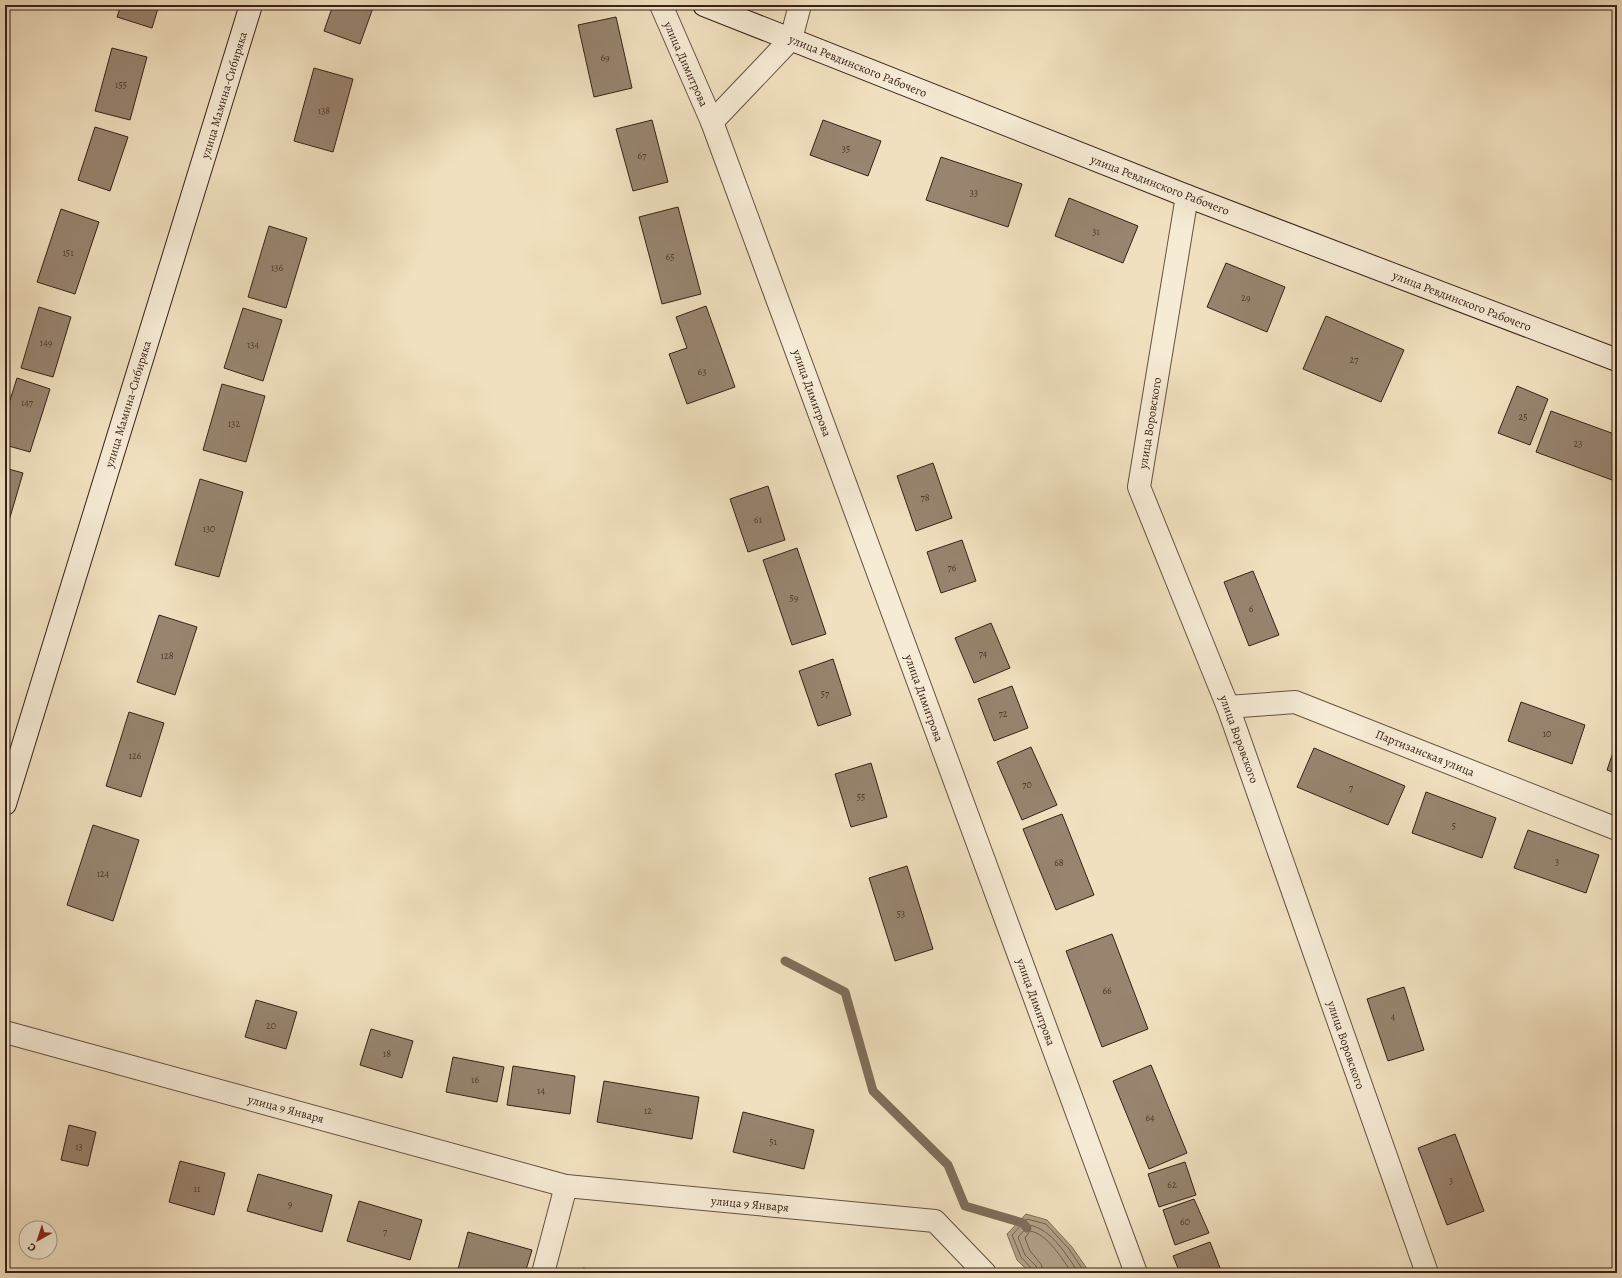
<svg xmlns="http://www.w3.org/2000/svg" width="1622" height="1278" viewBox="0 0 1622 1278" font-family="Alegreya,serif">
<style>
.water{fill:#b29f86;stroke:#816d5a}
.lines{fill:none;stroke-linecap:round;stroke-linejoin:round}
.shore{stroke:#74604f;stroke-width:1}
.stream{stroke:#816d5a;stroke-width:9}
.building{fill:#98846f;stroke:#372118}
.street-casing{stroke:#665142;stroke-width:24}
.secondary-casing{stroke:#372118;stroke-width:24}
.street{stroke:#f6ebd5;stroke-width:22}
.secondary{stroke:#f6ebd5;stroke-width:22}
.labels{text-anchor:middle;stroke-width:3;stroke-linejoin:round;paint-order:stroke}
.number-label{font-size:10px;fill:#4f3a2e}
.street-label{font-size:12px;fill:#372118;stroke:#f6ebd5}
</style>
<rect width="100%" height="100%" fill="#f1e0bf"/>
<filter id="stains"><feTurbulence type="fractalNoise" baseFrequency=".005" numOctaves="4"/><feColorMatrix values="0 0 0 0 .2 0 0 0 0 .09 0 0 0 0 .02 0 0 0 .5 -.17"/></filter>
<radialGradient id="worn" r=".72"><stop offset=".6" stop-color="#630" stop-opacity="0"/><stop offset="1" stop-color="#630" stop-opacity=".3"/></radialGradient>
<polygon class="water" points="1026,1214 1047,1220 1072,1247 1090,1273 1030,1273 1017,1260 1007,1234"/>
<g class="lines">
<g class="shore">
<polyline points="1033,1273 1032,1269 1021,1257 1012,1235 1027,1219 1046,1224 1069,1249 1085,1273"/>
<path d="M1038 1273 1036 1266 1025 1255 1018 1237 1029 1225C1052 1229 1066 1255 1079 1273"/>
<path d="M1044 1273 1041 1264 1030 1251 1025 1238 1030 1231C1048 1234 1062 1259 1072 1273"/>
</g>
<polyline class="stream" points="785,961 845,992 873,1091 948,1165 965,1206 1023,1223 1027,1228"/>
</g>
<g class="building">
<polygon points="121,5 159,5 152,28 117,17"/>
<polygon points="333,5 374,5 360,44 324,31"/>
<polygon points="616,17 632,88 594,97 578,25"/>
<polygon points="112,48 147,57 130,120 95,111"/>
<polygon points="314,68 353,79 333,152 294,141"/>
<polygon points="652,120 668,182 633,191 616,129"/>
<polygon points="823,120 881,141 868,176 810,155"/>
<polygon points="95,127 128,137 110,191 78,180"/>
<polygon points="941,157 1022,184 1008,227 926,200"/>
<polygon points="1069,198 1138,226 1123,263 1055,236"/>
<polygon points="678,207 701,294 662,304 639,217"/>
<polygon points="61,209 99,222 75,294 37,282"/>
<polygon points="269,226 307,238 286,308 248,297"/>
<polygon points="1226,263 1285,287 1267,332 1207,307"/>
<polygon points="706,306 735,387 687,404 669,354 687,348 676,317"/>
<polygon points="39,307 71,317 53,377 21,368"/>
<polygon points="243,308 282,320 263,381 224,368"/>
<polygon points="1326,316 1404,350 1381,402 1303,369"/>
<polygon points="17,378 50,389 30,452 5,445 5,416"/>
<polygon points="222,384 265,396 246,462 203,450"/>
<polygon points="1517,386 1548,399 1530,445 1498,433"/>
<polygon points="1551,411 1617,435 1617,467 1612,480 1536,452"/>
<polygon points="933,463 952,518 916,531 897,476"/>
<polygon points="5,468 23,473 6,531 5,531"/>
<polygon points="200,479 243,492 219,577 175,565"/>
<polygon points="768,486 785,540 748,552 730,499"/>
<polygon points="962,540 976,581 941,593 927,552"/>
<polygon points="797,548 826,634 792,645 763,560"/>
<polygon points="1253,571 1279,635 1249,646 1224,582"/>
<polygon points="159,615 197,627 175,695 137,682"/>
<polygon points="991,623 1010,668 974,683 955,638"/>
<polygon points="833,659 851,715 818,726 799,671"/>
<polygon points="1012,686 1028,728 994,741 978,699"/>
<polygon points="1521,702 1585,725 1572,764 1508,741"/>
<polygon points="129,712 164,723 141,797 106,786"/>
<polygon points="1617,741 1617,774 1607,770"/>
<polygon points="1031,747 1057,805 1022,820 997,762"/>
<polygon points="1314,748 1405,786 1388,825 1297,787"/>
<polygon points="871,763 887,817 851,827 835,774"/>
<polygon points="1426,792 1496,818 1482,858 1412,833"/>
<polygon points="1062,814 1094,895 1056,910 1023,829"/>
<polygon points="93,825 139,840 113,921 67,905"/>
<polygon points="1528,830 1599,855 1586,893 1514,868"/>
<polygon points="907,866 933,949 895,961 869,878"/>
<polygon points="1112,934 1148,1029 1102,1047 1066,951"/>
<polygon points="1404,987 1424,1050 1388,1061 1367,999"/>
<polygon points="256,1000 297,1012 286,1049 245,1037"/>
<polygon points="371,1029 413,1041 402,1078 360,1065"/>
<polygon points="453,1057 504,1067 497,1102 446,1092"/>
<polygon points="1151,1065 1187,1153 1149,1169 1113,1081"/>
<polygon points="513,1066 575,1076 570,1114 507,1105"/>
<polygon points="604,1081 699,1097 692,1139 597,1122"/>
<polygon points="743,1112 814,1130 804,1169 733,1152"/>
<polygon points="69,1125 96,1132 88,1166 61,1160"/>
<polygon points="1455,1134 1484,1211 1447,1225 1418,1148"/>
<polygon points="180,1161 225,1173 214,1215 169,1202"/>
<polygon points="1185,1162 1196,1195 1159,1207 1148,1174"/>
<polygon points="258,1174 332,1195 322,1232 247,1211"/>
<polygon points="1194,1199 1209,1233 1175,1245 1163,1210"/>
<polygon points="359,1201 422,1220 410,1260 347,1241"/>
<polygon points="468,1232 532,1250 525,1273 457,1273"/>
<polygon points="1210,1242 1222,1273 1180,1273 1173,1256"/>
<polygon points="583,1268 614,1273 582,1273"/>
</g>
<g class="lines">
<defs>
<g id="street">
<polyline points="661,5 712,122 1136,1273"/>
<polyline points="712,122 791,39 800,5"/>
<polyline points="1187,196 1139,487 1228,707 1427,1273"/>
<polyline points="1228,707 1295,702 1617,829"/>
<polyline points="5,1032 566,1186 935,1221 985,1273"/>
<polyline points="543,1273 566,1186"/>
</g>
<g id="secondary">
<polyline points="704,5 1187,196 1617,360"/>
<polyline points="5,804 251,5"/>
</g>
</defs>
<use href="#street" class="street-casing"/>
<use href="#secondary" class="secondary-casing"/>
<use href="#street" class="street"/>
<use href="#secondary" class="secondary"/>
</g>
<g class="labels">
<g class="number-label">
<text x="605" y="61">69</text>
<text x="121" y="88">155</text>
<text x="324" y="114">138</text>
<text x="846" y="152">35</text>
<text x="642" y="159">67</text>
<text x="974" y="196">33</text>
<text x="1096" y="235">31</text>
<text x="68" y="256">151</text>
<text x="670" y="260">65</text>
<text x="277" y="271">136</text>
<text x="1246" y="301">29</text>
<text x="46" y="346">149</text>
<text x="253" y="348">134</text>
<text x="1354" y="363">27</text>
<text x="702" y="375">63</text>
<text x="27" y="406">147</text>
<text x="1523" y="420">25</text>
<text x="234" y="427">132</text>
<text x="1578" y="447">23</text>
<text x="925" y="501">78</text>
<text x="758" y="523">61</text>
<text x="209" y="532">130</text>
<text x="952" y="571">76</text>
<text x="794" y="601">59</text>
<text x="1251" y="612">6</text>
<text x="983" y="657">74</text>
<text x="167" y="659">128</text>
<text x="825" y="697">57</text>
<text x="1003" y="717">72</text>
<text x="1547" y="737">10</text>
<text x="135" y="759">126</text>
<text x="1027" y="788">70</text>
<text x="1351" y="791">7</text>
<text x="861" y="800">55</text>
<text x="1454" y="829">5</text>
<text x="1557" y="865">3</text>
<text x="1059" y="866">68</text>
<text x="103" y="877">124</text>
<text x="901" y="917">53</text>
<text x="1107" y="994">66</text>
<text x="1393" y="1020">4</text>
<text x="271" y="1029">20</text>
<text x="387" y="1057">18</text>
<text x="475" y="1083">16</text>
<text x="541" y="1094">14</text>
<text x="648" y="1114">12</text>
<text x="1150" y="1121">64</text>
<text x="773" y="1145">51</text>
<text x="79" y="1150">13</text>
<text x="1451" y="1184">3</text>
<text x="1172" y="1188">62</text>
<text x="197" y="1192">11</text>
<text x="290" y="1207">9</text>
<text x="1185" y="1225">60</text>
<text x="385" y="1235">7</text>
</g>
<g class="street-label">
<text transform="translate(686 64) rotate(66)" y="4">улица Димитрова</text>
<text transform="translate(858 66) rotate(22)" y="4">улица Ревдинского Рабочего</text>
<text transform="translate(224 95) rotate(-73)" y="4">улица Мамина-Сибиряка</text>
<text transform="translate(1160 185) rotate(21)" y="4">улица Ревдинского Рабочего</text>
<text transform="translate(1462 301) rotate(21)" y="4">улица Ревдинского Рабочего</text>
<text transform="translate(812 393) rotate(70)" y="4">улица Димитрова</text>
<text transform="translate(128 404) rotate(-73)" y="4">улица Мамина-Сибиряка</text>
<text transform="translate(1150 423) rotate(-81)" y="4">улица Воровского</text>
<text transform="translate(924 698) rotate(70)" y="4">улица Димитрова</text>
<text transform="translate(1239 739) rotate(70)" y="4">улица Воровского</text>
<text transform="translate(1425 753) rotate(22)" y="4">Партизанская улица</text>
<text transform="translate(1036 1002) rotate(70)" y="4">улица Димитрова</text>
<text transform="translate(1346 1045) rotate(71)" y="4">улица Воровского</text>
<text transform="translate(286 1109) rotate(15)" y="4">улица 9 Января</text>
<text transform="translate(750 1204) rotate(5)" y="4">улица 9 Января</text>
</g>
</g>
<rect width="1622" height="1278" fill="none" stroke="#f1e0bf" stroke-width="20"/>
<rect x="6" y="6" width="1610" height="1266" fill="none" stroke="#372118" stroke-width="2"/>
<rect x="10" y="10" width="1602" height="1258" fill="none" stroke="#372118"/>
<g transform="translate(38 1240) rotate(219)"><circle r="19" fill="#f6ebd5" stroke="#aa9a89"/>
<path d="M0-3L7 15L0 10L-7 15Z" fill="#8f2418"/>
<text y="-6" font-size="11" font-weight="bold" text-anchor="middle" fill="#372118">С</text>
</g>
<rect width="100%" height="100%" filter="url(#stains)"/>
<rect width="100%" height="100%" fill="url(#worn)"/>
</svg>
